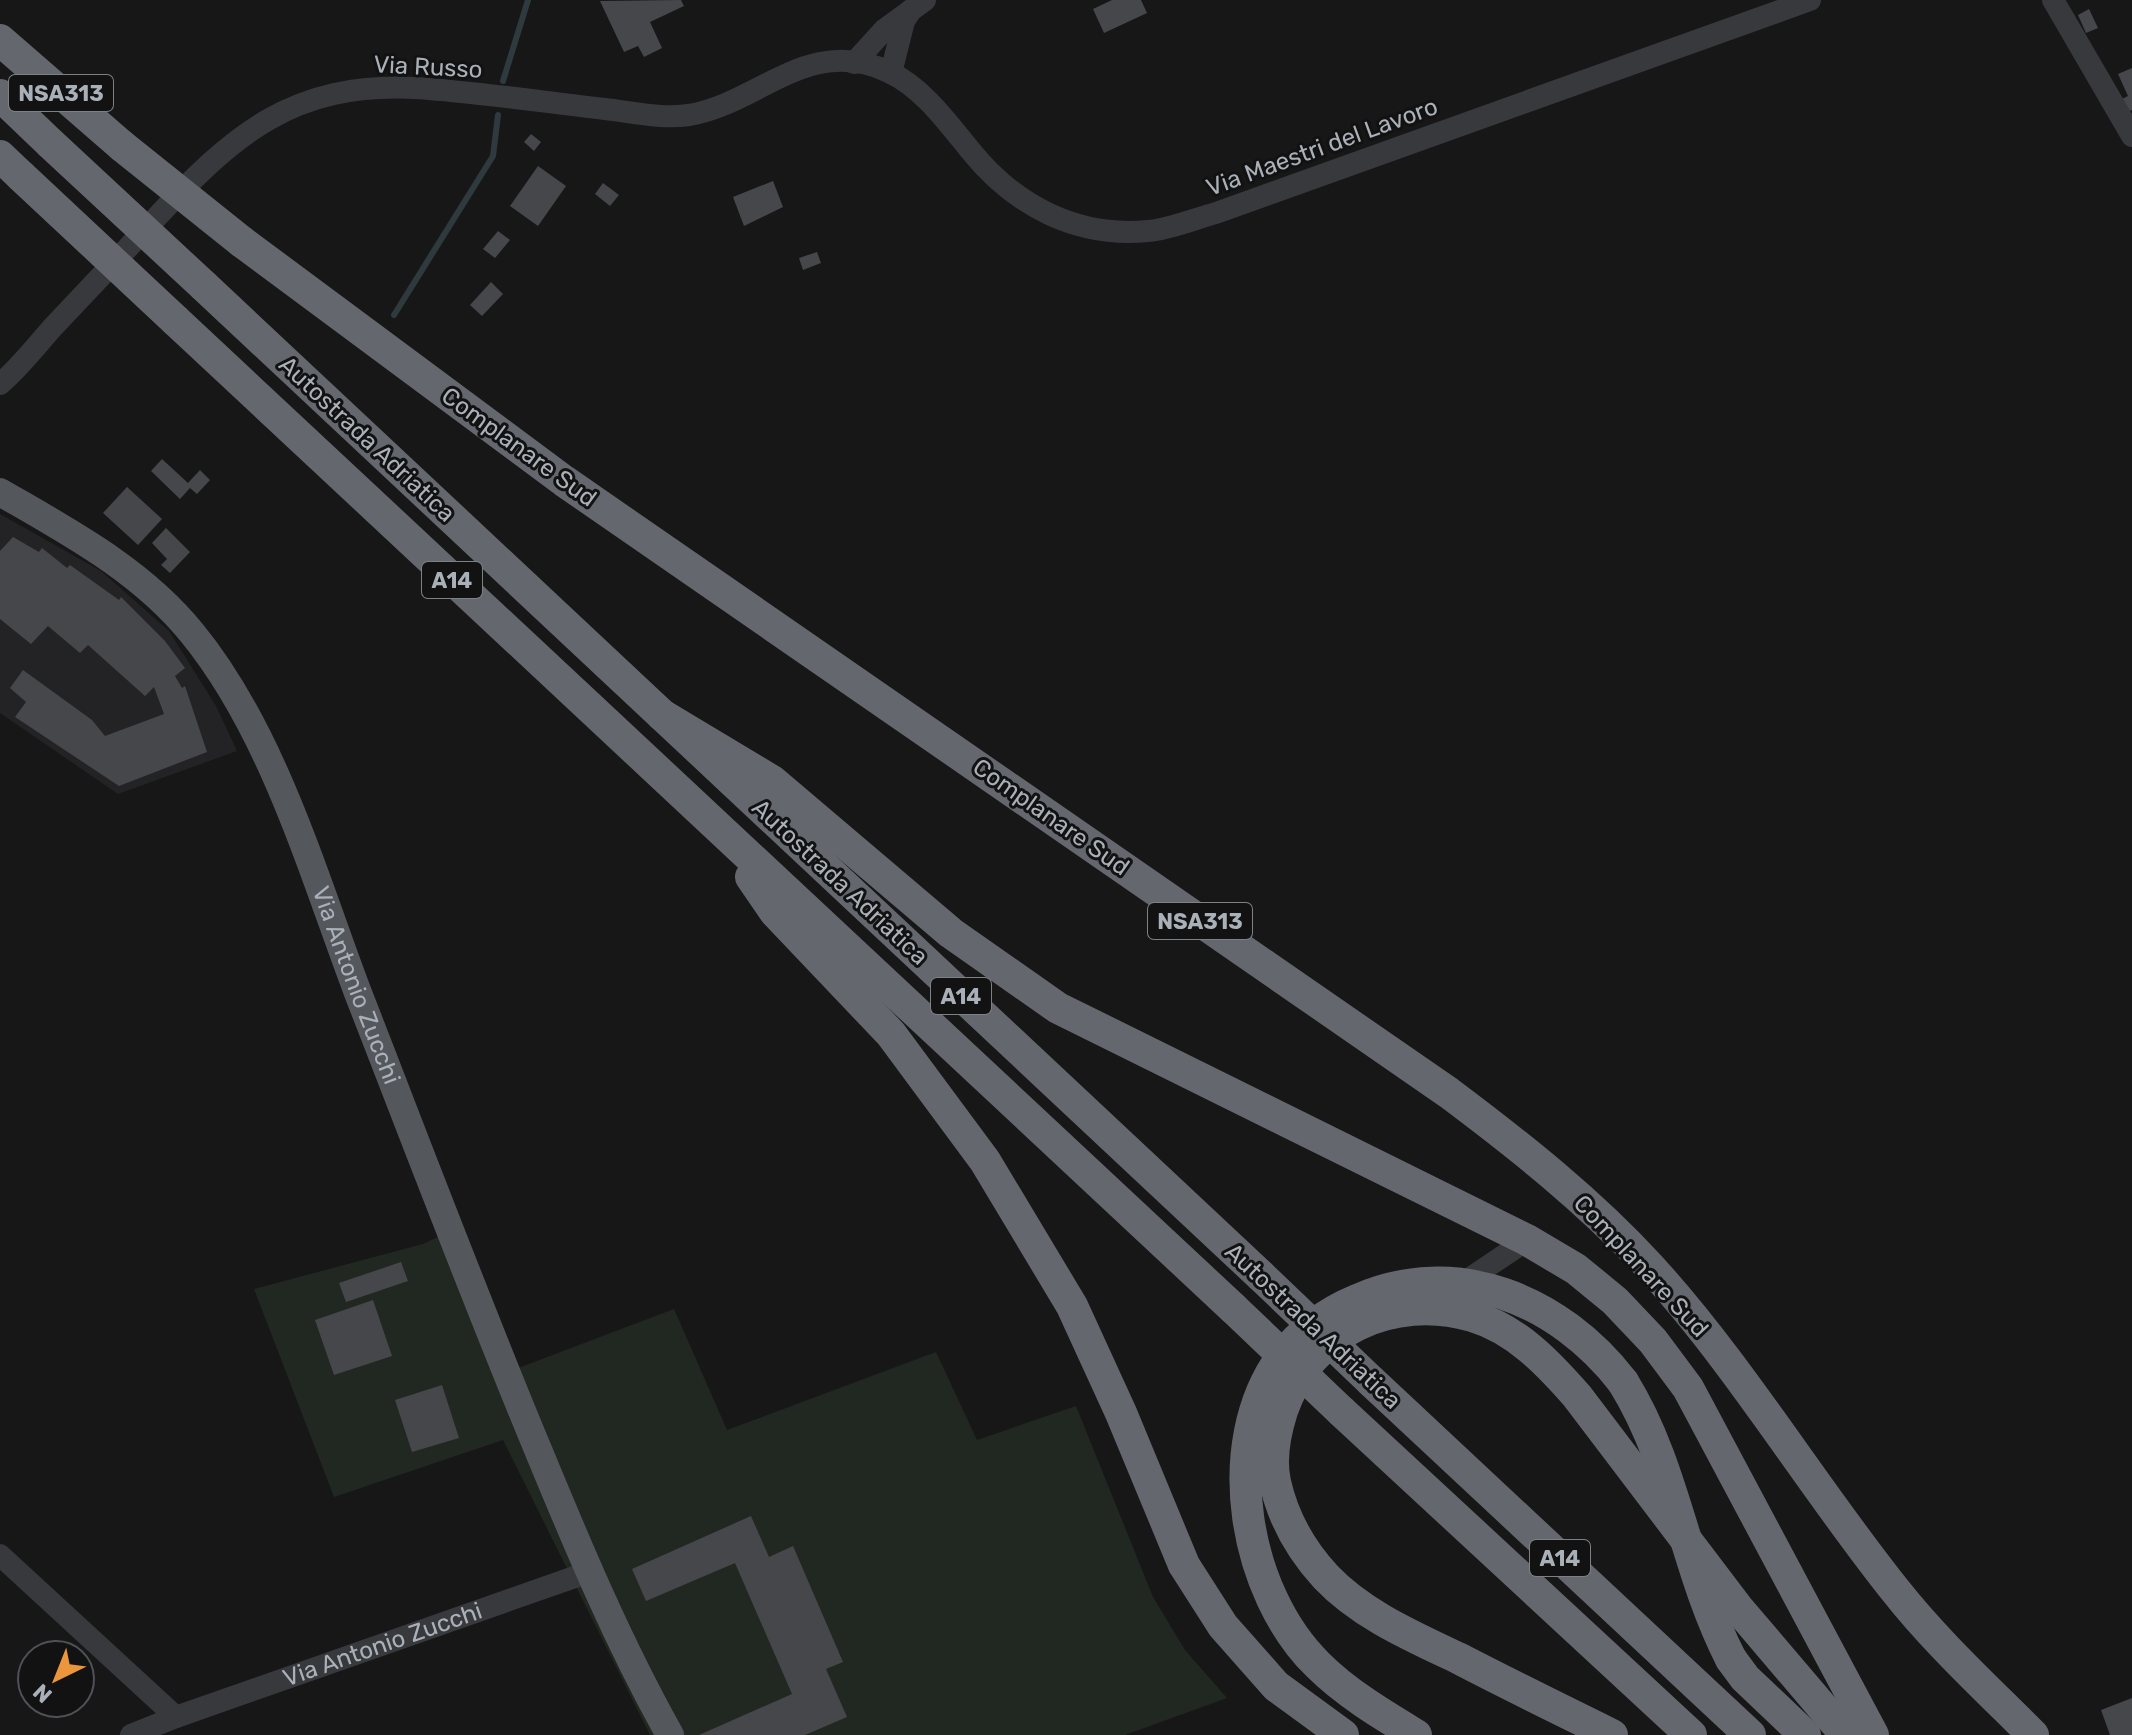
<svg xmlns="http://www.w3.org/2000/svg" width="2132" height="1735" viewBox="0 0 2132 1735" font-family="Rubik,sans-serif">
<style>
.built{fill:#232325}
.green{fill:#212821}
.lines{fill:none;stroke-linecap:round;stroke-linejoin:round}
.stream{stroke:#2f3a3e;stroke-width:6}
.building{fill:#46474b}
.minor{stroke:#38393d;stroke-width:22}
.major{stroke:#54575c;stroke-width:28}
.highway{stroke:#64686e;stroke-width:32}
.highway-bridge{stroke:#64686e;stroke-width:32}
.labels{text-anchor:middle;stroke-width:6;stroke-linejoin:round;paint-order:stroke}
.shield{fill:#121213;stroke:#7c8186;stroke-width:2}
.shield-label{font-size:22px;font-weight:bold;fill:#a9b0b8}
.street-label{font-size:24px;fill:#a9b0b8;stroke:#121213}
</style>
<rect width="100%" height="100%" fill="#171718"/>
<polygon class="built" points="0,514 101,571 169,631 216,706 237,751 118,794 0,713"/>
<polygon class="green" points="453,1230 513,1370 674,1309 727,1430 936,1352 977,1440 1076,1406 1153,1597 1185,1650 1227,1698 1125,1735 650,1735 503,1440 334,1497 254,1289 423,1244"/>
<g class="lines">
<g class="stream">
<polyline points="503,81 528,0"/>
<polyline points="394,315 493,156 498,115"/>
</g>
</g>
<g class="building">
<polygon points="681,0 684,6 650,22 662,48 644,57 638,46 624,52 600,1"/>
<polygon points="1112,0 1141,0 1147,13 1104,33 1093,9"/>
<polygon points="2089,9 2098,28 2086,33 2078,15"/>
<polygon points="2132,68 2132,110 2128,112 2122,99 2128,96 2118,74"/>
<polygon points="531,134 541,142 534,151 524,142"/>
<polygon points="538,166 566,186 538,226 510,206"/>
<polygon points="773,181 783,207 744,226 733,197"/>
<polygon points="603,183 619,195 610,206 595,194"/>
<polygon points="498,231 510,240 495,258 483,249"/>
<polygon points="817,252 821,263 803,270 799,258"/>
<polygon points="491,282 503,294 482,316 470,305"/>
<polygon points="162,459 188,483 200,470 210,480 197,494 190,488 180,499 151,471"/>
<polygon points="127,487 162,519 138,545 103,513"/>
<polygon points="166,528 190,552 170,573 161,565 167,559 152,543"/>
<polygon points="13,537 39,552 42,548 67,568 70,565 119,600 121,597 165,641 185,668 175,676 182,688 185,686 207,752 119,786 15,717 26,702 10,688 23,670 92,720 105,736 164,714 154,687 145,696 88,645 80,653 48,626 31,644 0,619 0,551"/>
<polygon points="401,1262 408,1281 346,1302 339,1283"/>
<polygon points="373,1300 392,1356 334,1375 315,1320"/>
<polygon points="442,1385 459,1438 412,1452 395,1400"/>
<polygon points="751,1516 769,1557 793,1546 843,1662 826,1669 847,1717 805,1735 699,1735 792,1694 735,1563 646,1601 632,1569"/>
<polygon points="2132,1698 2132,1735 2110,1735 2101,1710"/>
</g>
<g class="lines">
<g class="minor">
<polyline points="2053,0 2132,136"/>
<polyline points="854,63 884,30 925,0"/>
<polyline points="891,73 904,21 911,10"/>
<path d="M0 384C20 367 36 346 53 327 87 291 121 255 155 219 233 135 292 82 415 88 478 92 542 102 605 109 632 112 662 119 689 115 760 103 809 34 889 72 923 88 947 122 970 150 1014 205 1076 238 1148 231 1170 229 1194 219 1216 213L1810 0"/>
<polyline points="1463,1283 1527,1240"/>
<path id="s1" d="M0 1555 176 1717 589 1572"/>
<polyline points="131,1735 176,1717"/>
</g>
<path class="major" id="s2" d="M0 492C69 532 141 570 192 633 273 732 313 874 358 993 418 1147 476 1301 539 1452 579 1549 619 1644 670 1735"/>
<g class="highway">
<polyline points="0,40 122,146"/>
<polyline points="0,95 50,143"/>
<polyline points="0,156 21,176"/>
<path d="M242 242 564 481 1449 1093C1521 1147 1589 1201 1650 1267 1741 1367 1811 1485 1895 1590 1936 1642 1986 1688 2033 1735"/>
<polyline points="204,286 1261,1276"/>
<polyline points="175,320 1233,1308"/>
<polyline points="662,715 772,781 951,933 1058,1008 1527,1240 1576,1269 1615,1301 1653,1341 1688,1388 1873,1735"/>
<polyline points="751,877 775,912 891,1034 985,1161 1072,1306 1121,1413 1184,1565 1223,1626 1276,1686 1343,1735"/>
<polyline points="1371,1381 1750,1735"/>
<polyline points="1341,1411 1691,1735"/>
<polyline points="1731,1659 1745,1678 1805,1735"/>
<path d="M1416 1735C1383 1715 1346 1693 1318 1665 1244 1593 1218 1445 1281 1358 1300 1332 1328 1312 1357 1300 1456 1256 1560 1300 1623 1382"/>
<path d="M1612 1735C1561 1710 1510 1685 1460 1659 1414 1637 1362 1615 1326 1577 1301 1550 1283 1518 1275 1482 1270 1459 1275 1433 1282 1411 1309 1331 1393 1293 1472 1316 1516 1329 1548 1363 1577 1396L1737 1607 1846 1735"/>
</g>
<g class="highway-bridge">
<polyline points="50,143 204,286"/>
<polyline points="122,146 242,242"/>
<polyline points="21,176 175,320"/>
<polyline points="1261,1276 1371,1381"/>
<polyline points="1233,1308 1341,1411"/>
<path d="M1623 1382C1676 1467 1685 1570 1731 1659"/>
</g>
</g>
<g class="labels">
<g class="shield">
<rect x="9" y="75" width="104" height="36" rx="6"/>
<rect x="422" y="562" width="60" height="36" rx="6"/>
<rect x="1148" y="903" width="104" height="36" rx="6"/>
<rect x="931" y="978" width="60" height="36" rx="6"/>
<rect x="1530" y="1540" width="60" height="36" rx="6"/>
</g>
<g class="shield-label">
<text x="61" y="101">NSA313</text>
<text x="452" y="588">A14</text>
<text x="1200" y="929">NSA313</text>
<text x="961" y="1004">A14</text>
<text x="1560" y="1566">A14</text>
</g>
<g class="street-label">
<text transform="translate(428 67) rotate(3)" y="8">Via Russo</text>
<text transform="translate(1322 147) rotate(-20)" y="8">Via Maestri del Lavoro</text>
<text transform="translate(367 439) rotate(43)" y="8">Autostrada Adriatica</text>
<text transform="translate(519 447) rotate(36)" y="8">Complanare Sud</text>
<text transform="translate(1051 817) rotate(35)" y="8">Complanare Sud</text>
<text transform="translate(840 882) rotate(43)" y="8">Autostrada Adriatica</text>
<text dy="8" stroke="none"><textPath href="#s2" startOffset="630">Via Antonio Zucchi</textPath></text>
<text transform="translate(1641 1266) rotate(47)" y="8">Complanare Sud</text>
<text transform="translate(1313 1326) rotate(43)" y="8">Autostrada Adriatica</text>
<text dy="8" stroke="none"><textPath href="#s1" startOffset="458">Via Antonio Zucchi</textPath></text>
</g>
</g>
<g transform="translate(56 1679) rotate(223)"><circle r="38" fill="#121213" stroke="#4e5155" stroke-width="2"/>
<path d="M0-6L14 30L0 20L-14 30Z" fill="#eb963c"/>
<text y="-12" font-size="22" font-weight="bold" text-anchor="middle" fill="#a9b0b8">N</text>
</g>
</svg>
